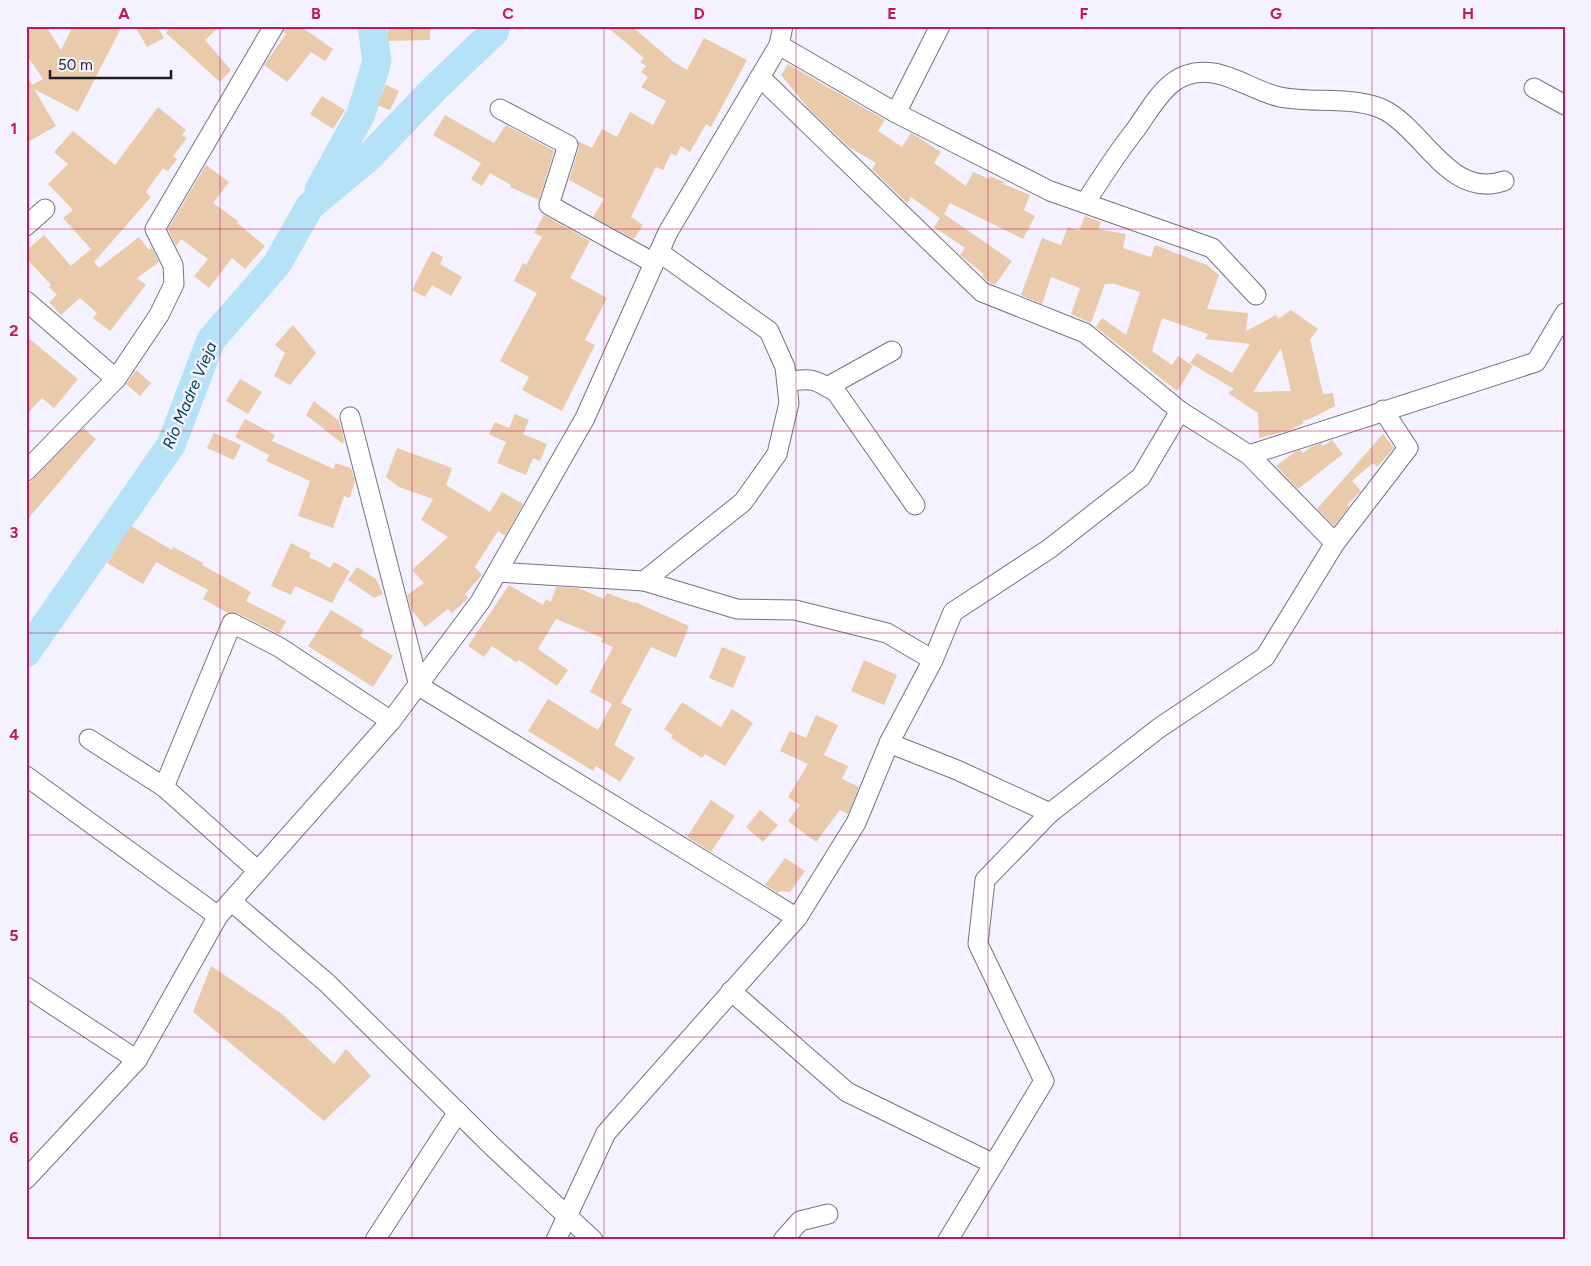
<svg xmlns="http://www.w3.org/2000/svg" width="1591" height="1266" viewBox="0 0 1591 1266" font-family="Figtree,sans-serif">
<style>
.lines{fill:none;stroke-linecap:round;stroke-linejoin:round}
.river{stroke:#b5e2f6;stroke-width:29}
.building{fill:#e9caab;fill-rule:evenodd}
.minor-casing{stroke:#757384;stroke-width:21}
.minor{stroke:#fff;stroke-width:19}
.grid{fill:none;stroke:#c2185b;stroke-width:1;stroke-opacity:0.55}
.labels{text-anchor:middle;stroke-width:5;stroke-linejoin:round;paint-order:stroke}
.water-label{font-size:16px;font-style:italic;fill:#014156;stroke:#f3f2fe}
.neatline{fill:none;stroke:#c2185b;stroke-width:2}
.grid-label{font-size:16px;text-anchor:middle;font-weight:bold;fill:#c2185b}
</style>
<rect width="100%" height="100%" fill="#f3f2fe"/>
<g class="lines">
<g class="river">
<polyline points="319,190 361,114 377,61 372,26"/>
<polyline points="26,653 171,445 211,340 277,264 310,206 370,156 435,88 494,32 496,26"/>
</g>
</g>
<g class="building">
<polygon points="26,26 46,26 61,50 73,26 122,26 78,112 34,89 56,126 26,143 26,75 32,85 43,79 26,54"/>
<polygon points="135,26 157,26 164,38 147,47"/>
<polygon points="171,26 220,26 205,40 231,70 220,82 166,33"/>
<polygon points="285,26 300,26 333,49 325,61 311,52 287,82 264,65 286,34 283,32"/>
<polygon points="430,26 430,40 388,41 388,27"/>
<polygon points="606,26 631,26 675,63 687,70 704,38 747,60 711,127 706,124 690,152 681,146 676,156 671,153 663,170 656,167 631,217 643,225 634,239 593,217 604,199 569,180 579,148 578,141 592,148 602,129 617,137 630,112 653,125 666,101 641,87 648,77 641,72 646,66 640,62 644,58"/>
<polygon points="788,64 885,120 878,131 902,147 911,133 941,152 934,163 966,186 973,172 989,179 990,176 1004,182 1003,184 1030,195 1024,210 1035,216 1023,239 950,203 944,214 1012,261 995,285 986,280 982,276 984,274 960,255 965,248 934,227 940,218 911,197 907,203 872,169 876,163 849,147 809,109 781,75"/>
<polygon points="386,85 399,91 390,110 377,105"/>
<polygon points="322,96 345,110 333,129 310,114"/>
<polygon points="158,107 186,130 182,135 187,138 173,156 177,159 168,171 163,168 146,192 151,197 94,262 99,268 139,237 149,250 152,248 159,262 137,278 146,285 110,331 93,318 97,313 80,298 61,315 49,302 57,295 49,287 51,285 26,258 26,251 44,235 71,266 91,249 63,218 73,210 48,184 68,164 54,152 73,131 115,165"/>
<polygon points="445,115 494,143 506,125 554,151 539,200 510,187 511,185 490,173 482,186 471,179 481,163 433,135"/>
<polygon points="206,165 229,182 213,203 238,221 237,223 265,246 245,269 232,258 209,288 194,276 208,259 181,239 176,246 168,229"/>
<polygon points="544,215 590,241 570,278 607,298 585,340 595,345 562,411 522,390 529,377 500,361 537,293 514,281 523,263 526,265 542,237 534,233"/>
<path d="M1085 216 1101 222 1098 229 1126 234 1123 248 1151 257 1155 245 1207 265 1219 275 1207 309 1248 313 1246 331 1276 315 1278 319 1291 310 1318 329 1310 339 1323 394 1333 393 1335 406 1310 419 1302 421 1304 423 1290 430 1259 438 1258 413 1228 393 1234 389 1190 363 1197 353 1232 373 1250 344 1205 339 1208 334 1162 318 1152 351 1172 365 1178 356 1193 366 1177 391 1096 327 1102 318 1126 335 1140 292 1115 284H1105L1091 323 1071 314 1080 288 1051 277 1042 304 1021 295 1042 238 1061 245 1068 227 1079 231ZM1281 348 1291 391 1253 392Z"/>
<polygon points="432,251 443,257 440,264 462,277 451,296 432,285 425,297 412,290"/>
<polygon points="293,325 316,353 290,385 274,376 285,353 275,345"/>
<polygon points="26,336 78,379 54,408 42,398 26,415"/>
<polygon points="136,370 151,383 140,396 126,384"/>
<polygon points="240,379 262,392 248,414 226,401"/>
<polygon points="314,401 339,421 344,440 343,444 306,415"/>
<polygon points="515,414 529,420 523,434 547,444 540,461 533,458 526,475 497,463 506,442 489,434 495,422 509,428"/>
<polygon points="245,419 275,435 272,441 334,469 335,463 351,468 355,480 350,498 344,496 333,528 298,516 310,481 266,461 269,455 235,437"/>
<polygon points="83,428 96,439 26,521 26,486"/>
<polygon points="214,433 241,445 234,460 207,448"/>
<polygon points="1383,434 1394,448 1377,467 1373,463 1352,481 1361,491 1347,505 1349,507 1334,526 1317,509"/>
<polygon points="1332,440 1343,454 1298,489 1276,466 1295,452 1300,450 1303,453 1311,447 1321,443 1323,446"/>
<polygon points="397,448 452,468 446,485 490,512 502,492 523,504 505,536 498,531 475,567 482,575 465,594 468,598 452,613 448,609 425,627 411,609 407,595 424,583 412,570 448,537 421,520 433,499 399,487 386,477"/>
<polygon points="131,526 172,550 173,547 203,563 202,565 251,592 246,601 286,621 279,634 237,613 228,613 203,599 208,590 156,562 143,584 107,563"/>
<polygon points="291,543 311,553 309,557 330,568 334,562 350,571 332,603 295,586 291,595 271,586"/>
<polygon points="357,567 376,579 383,594 374,598 348,580"/>
<polygon points="509,585 543,605 546,599 551,602 556,587 578,588 604,599 607,593 634,603 635,602 689,626 676,658 651,647 621,703 632,709 614,745 635,758 620,782 596,766 593,771 528,731 548,699 598,730 612,704 590,692 613,647 601,642 603,638 556,619 538,649 568,670 557,686 519,660 516,662 492,646 484,657 468,646"/>
<polygon points="331,610 364,630 360,636 393,656 373,687 308,646"/>
<polygon points="722,647 746,657 733,688 709,678"/>
<polygon points="864,660 897,675 884,705 851,691"/>
<polygon points="682,702 721,727 732,709 753,723 725,766 705,754 702,758 671,738 673,735 664,729"/>
<polygon points="816,715 838,725 824,755 848,766 842,779 859,787 848,814 840,810 816,842 788,821 800,805 788,797 808,764 780,751 790,731 806,738"/>
<polygon points="711,800 735,816 711,852 687,837"/>
<polygon points="760,810 778,825 763,842 746,827"/>
<polygon points="785,858 805,871 790,892 780,891 778,893 765,885"/>
<polygon points="211,966 282,1014 334,1064 346,1049 371,1076 324,1121 193,1012"/>
</g>
<g class="lines">
<defs>
<g id="minor">
<polyline points="779,45 896,113 1050,191 1212,248 1256,295"/>
<polyline points="760,77 982,292 1085,333 1180,411"/>
<polyline points="1534,88 1565,105"/>
<polyline points="500,109 568,145 549,205 654,263"/>
<polyline points="896,113 940,26"/>
<path d="M1085 203C1101 178 1117 153 1136 129 1156 101 1171 67 1213 73 1235 76 1257 92 1280 97 1312 104 1360 95 1388 112 1426 135 1452 199 1504 181"/>
<polyline points="26,226 45,209"/>
<polyline points="26,301 116,379"/>
<path d="M788 382C811 377 816 380 836 392L915 505"/>
<polyline points="827,387 892,351"/>
<polyline points="350,417 419,686 797,918"/>
<polyline points="1249,455 1335,543"/>
<polyline points="26,471 116,379 159,315 174,284 173,265 155,229 274,26"/>
<polyline points="497,572 644,581 743,502 777,454 789,403 785,367 769,331 659,252"/>
<polyline points="644,581 737,609 795,610 887,633 933,660"/>
<polyline points="89,739 164,787 258,871"/>
<polyline points="889,743 957,770 1050,813"/>
<polyline points="26,776 218,916"/>
<polyline points="164,787 232,623 279,647 391,721"/>
<polyline points="231,901 327,983 493,1147 593,1240"/>
<polyline points="26,987 137,1060"/>
<polyline points="731,991 847,1092 994,1164"/>
<polyline points="26,1179 137,1060 218,916 391,721 480,602 585,418 668,232 779,45 783,26"/>
<polyline points="375,1240 458,1112"/>
<polyline points="556,1240 606,1133 797,918 856,823 889,743 933,660 953,612 1049,549 1141,477 1180,411 1249,455 1536,362 1565,313"/>
<polyline points="783,1240 800,1221 828,1214"/>
<polyline points="948,1240 1044,1081 978,944 985,880 1050,813 1159,728 1265,657 1335,543 1408,448 1383,410"/>
</g>
</defs>
<use href="#minor" class="minor-casing"/>
<use href="#minor" class="minor"/>
</g>
<path class="grid" d="M220 26V1240M412 26V1240M604 26V1240M796 26V1240M988 26V1240M1180 26V1240M1372 26V1240M26 229H1565M26 431H1565M26 633H1565M26 835H1565M26 1037H1565"/>
<g class="labels">
<g class="water-label">
<text transform="translate(189 395) rotate(-67)" y="6">Río Madre Vieja</text>
</g>
</g>
<rect width="1591" height="1266" fill="none" stroke="#f3f2fe" stroke-width="55"/>
<path d="M50 70v8h121v-8" fill="none" stroke="#1e1d25" stroke-width="2.5"/>
<text x="58" y="70" font-size="15" fill="#1e1d25" stroke="#f3f2fe" stroke-width="4" paint-order="stroke">50 m</text>
<rect x="28" y="28" width="1536" height="1210" class="neatline"/>
<g class="grid-label">
<text x="124" y="19">A</text>
<text x="316" y="19">B</text>
<text x="508" y="19">C</text>
<text x="699" y="19">D</text>
<text x="892" y="19">E</text>
<text x="1084" y="19">F</text>
<text x="1276" y="19">G</text>
<text x="1468" y="19">H</text>
<text x="14" y="134">1</text>
<text x="14" y="336">2</text>
<text x="14" y="538">3</text>
<text x="14" y="740">4</text>
<text x="14" y="941">5</text>
<text x="14" y="1143">6</text>
</g>
</svg>
